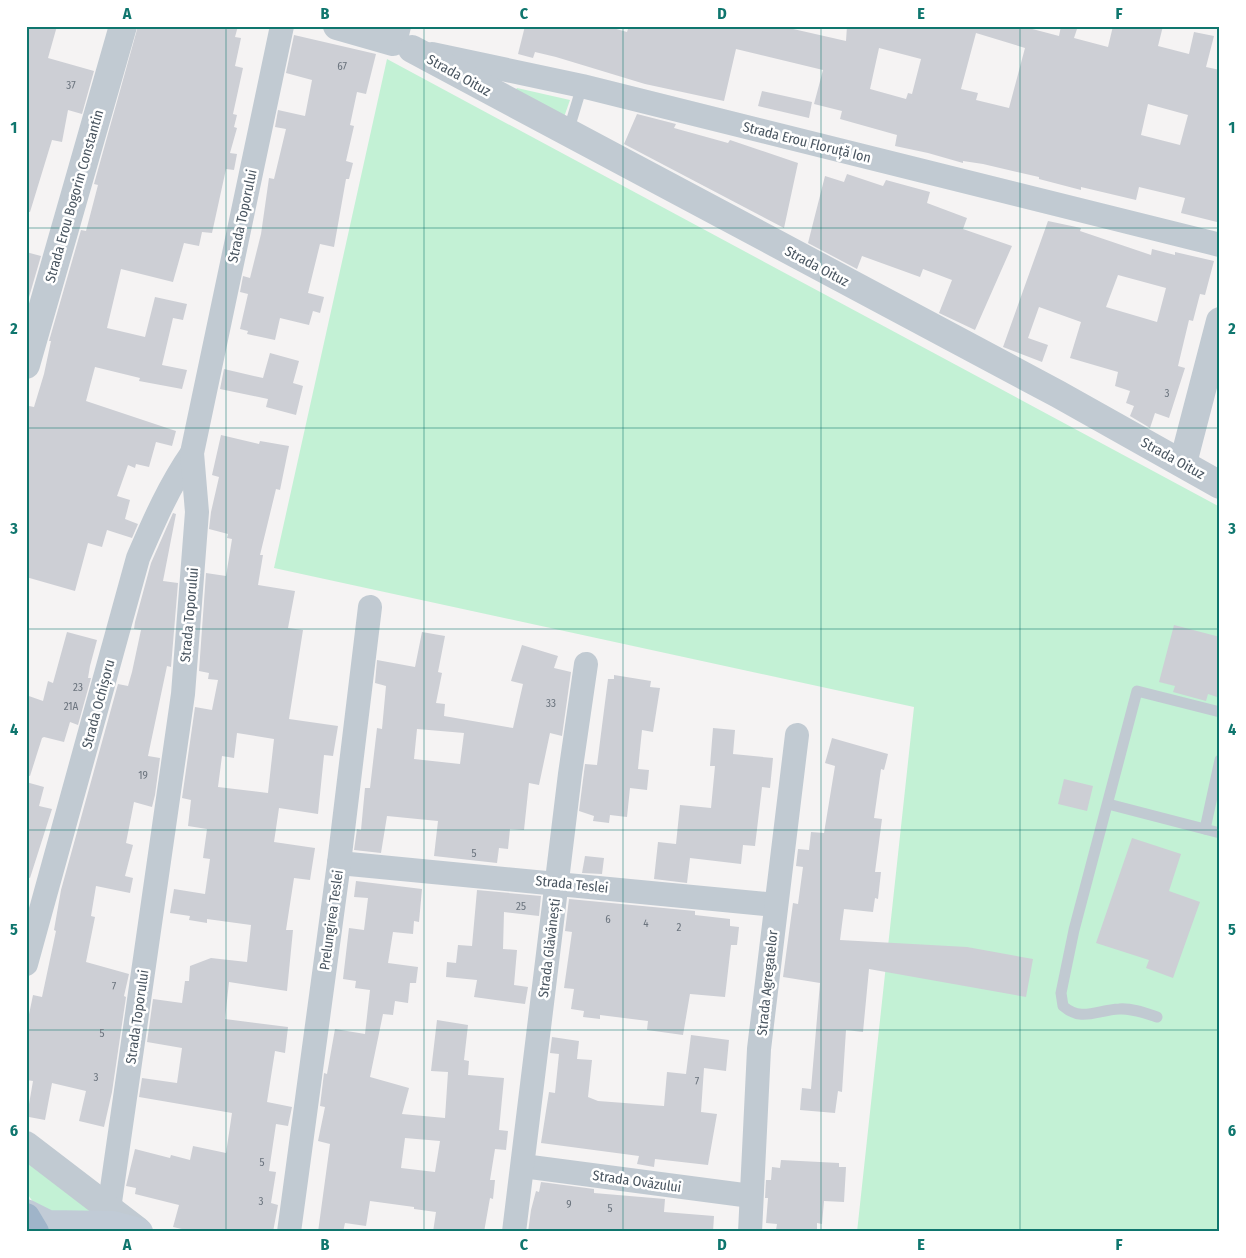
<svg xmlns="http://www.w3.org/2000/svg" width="1246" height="1258" viewBox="0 0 1246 1258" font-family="'Fira Sans Condensed',sans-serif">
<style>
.green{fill:#c3f1d5}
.building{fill:#cdcfd5;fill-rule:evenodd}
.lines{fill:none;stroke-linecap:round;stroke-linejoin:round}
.service{stroke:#c1cad2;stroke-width:11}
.minor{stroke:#c1cad2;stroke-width:24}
.tertiary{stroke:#c1cad2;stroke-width:28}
.secondary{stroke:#c1cbd6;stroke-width:28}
.trunk{stroke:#9fb4c9;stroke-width:28}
.grid{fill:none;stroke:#0f766e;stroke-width:1;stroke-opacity:0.55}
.labels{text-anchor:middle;stroke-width:5;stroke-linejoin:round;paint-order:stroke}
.number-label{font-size:11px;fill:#6b747e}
.street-label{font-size:14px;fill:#4a5661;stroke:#fff}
.neatline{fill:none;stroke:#0f766e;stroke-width:2}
.grid-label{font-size:16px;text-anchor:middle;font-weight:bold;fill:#0f766e}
</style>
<rect width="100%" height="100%" fill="#f5f3f3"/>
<g class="green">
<polygon points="387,59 1220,507 1220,1232 857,1232 914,707 274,568"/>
<polygon points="517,88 570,100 563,120 514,92"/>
<path d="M26 1153 97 1212C74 1213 38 1219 27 1192 23 1182 26 1164 26 1153Z"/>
</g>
<g class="building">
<polygon points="26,26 57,26 48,58 94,71 82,114 68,110 62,142 52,140 30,212 26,212"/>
<polygon points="138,26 238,26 235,37 241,38 235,66 243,68 233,114 237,115 234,127 237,128 230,153 237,154 234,170 226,169 212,233 202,232 199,246 184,243 173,282 121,269 107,328 145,337 155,297 187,304 183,320 173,318 162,365 187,370 182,389 139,381 140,378 95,367 86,401 176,431 172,446 156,442 149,467 136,464 135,468 128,465 117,496 130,500 125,519 138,524 132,538 107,530 102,547 88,543 75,591 26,577 26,414 29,406 34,407 44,374 51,341 49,341 81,230 86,231 98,185 94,184"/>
<path d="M525 26H606L627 32 629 26H780L846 41 847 26H1021L1059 36 1061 26H1078L1074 38 1108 47 1113 26H1163L1158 46 1189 54 1194 32 1214 36 1206 67 1220 70V212L1217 222 1181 213 1185 198 1139 187 1136 200 1081 187V190L1039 179V177L983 164 963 161V163L928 153 895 146 897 135 840 119 842 111 814 104 823 70 736 49 724 101 645 84 556 57 535 52 533 58 518 54ZM976 33 1025 48 1009 108 976 100 978 93 961 89ZM879 48 921 59 912 94 908 93 906 99 870 89ZM1148 104 1188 115 1180 145 1141 135Z"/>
<polygon points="294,35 376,54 366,94 357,92 350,125 354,126 346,161 353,163 349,179 346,179 334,247 320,244 308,293 324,297 320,313 313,311 309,325 280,318 275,340 247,334 248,331 240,329 248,294 240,292 243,276 250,278 261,234 269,178 274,179 286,129 275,127 278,110 305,116 312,80 286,73"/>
<polygon points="762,91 812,102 809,118 758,106"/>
<polygon points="637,114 676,124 674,128 728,143 730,140 798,163 784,228 624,144"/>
<polygon points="847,174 883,186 886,180 930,192 927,203 967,218 963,229 1012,246 975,330 939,313 952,280 923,269 920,277 862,256 857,269 808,243 825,176 844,182"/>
<path d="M1048 221 1081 228 1080 231 1151 255 1152 249 1175 255V252L1214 261 1205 295 1200 294 1193 321 1189 320 1178 366 1185 368 1169 418 1155 413 1150 428 1130 416 1134 406 1126 403 1130 391 1115 386 1118 372 1070 358 1081 322 1039 307 1028 338 1048 345 1042 362 1003 347ZM1118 275 1166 288 1157 322 1106 307Z"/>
<polygon points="26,252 41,256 27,304 26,304"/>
<polygon points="270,353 299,361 293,383 303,386 296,415 266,407 268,399 220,389 224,369 263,378"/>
<path d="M221 435 259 444 260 441 289 446 280 490 276 489 260 555H263L258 585 295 591 288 628 303 630 289 719 338 726 333 756 324 755 318 814 279 808 274 842 315 848 310 880 294 878 286 930H293L287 991 229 982 225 1019 288 1027 285 1053 275 1051 267 1102 292 1107 288 1126 276 1124 269 1171 276 1172 271 1203 278 1205 273 1232H195L173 1227 179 1205 135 1194 136 1188 126 1186 135 1149 170 1158 171 1155 190 1160 193 1146 226 1153 232 1113 139 1097 142 1078 177 1083 182 1048 147 1042 153 999 182 1003 185 981H189L190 966 211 958 247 962 251 925 207 919V923L189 920 190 916 170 913 174 889 205 894 210 859 203 858 207 829 188 826 191 800 182 798 195 707 212 710 218 680 208 679 209 673 199 671 206 573 226 576 232 539 227 538 228 534 209 529 211 512 219 477 212 475ZM237 733 274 739 268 793 218 787 222 756 234 758Z"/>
<polygon points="173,513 176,514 163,581 178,583 171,667 167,666 148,756 160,758 155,795 152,807 134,802 126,843 133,845 125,876 133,878 130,893 96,886 91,916 95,917 86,962 129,974 124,996 126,997 112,1092 104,1127 79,1121 86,1091 52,1083 45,1120 29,1117 28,1110 33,1081 26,1080 26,1029 33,995 42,997 56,931 54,930 61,890 118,684 128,686 132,672 141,630 134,629 135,622 151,563"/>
<polygon points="1174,625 1220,637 1220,698 1208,694 1206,701 1173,692 1175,686 1159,682"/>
<polygon points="67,632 97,640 90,666 88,678 91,678 78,725 70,722 64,742 44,737 42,738 30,776 26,775 26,695 43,701 48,681 53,683"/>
<path d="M422 632 445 636 438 672 442 673 436 703 445 704 444 716 513 728 523 684 511 681 522 645 558 656 554 668 571 672 562 736 550 733 539 785 529 783 524 830 510 829 508 849 499 848 497 863 434 856 438 821 387 816 381 853 354 850 357 829 361 830 365 788H370L377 728 382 729 386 686 375 683 377 660 415 667ZM417 729 464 733 460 764 414 759Z"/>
<polygon points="614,675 651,681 650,687 660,688 653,732 642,730 638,769 649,770 647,790 630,788 627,817 610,815 609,823 593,821 594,816 579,811 585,764 597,765 608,679 614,679"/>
<polygon points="713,728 735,730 733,754 773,758 770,788 762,787 755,846 743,845 741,864 690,858 687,883 654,879 658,842 676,844 680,805 711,808 715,766 710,766"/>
<polygon points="832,738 888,754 884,770 881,769 874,818 882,819 875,872 881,872 878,899 875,898 873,912 844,909 840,940 967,947 1033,959 1026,997 869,969 863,1032 846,1030 842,1092 838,1091 835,1113 800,1110 802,1088 811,1089 820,983 783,977 793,903 798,904 803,867 796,866 798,849 809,850 811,832 824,833 835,766 825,763"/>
<polygon points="1064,779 1093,786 1087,811 1058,804"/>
<polygon points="26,782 44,787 39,806 52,809 30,878 26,877"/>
<polygon points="1132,838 1181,854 1169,891 1200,902 1173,978 1146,968 1149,960 1096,943"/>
<polygon points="585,856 604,858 602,874 582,873"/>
<path d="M356 881 422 889 419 922 414 921 413 934 393 932 388 963 418 967 416 983H410L408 1003 395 1001 393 1015 383 1014 370 1077 409 1088 402 1114 445 1118 448 1072 431 1071 437 1020 468 1025 464 1060 469 1061 468 1075 504 1078 499 1130 508 1131 506 1150 495 1149 490 1180H495L493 1199 490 1198 484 1232H433L436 1212 414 1209V1207L370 1201 366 1226 345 1223 343 1232H318L330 1144 318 1141 325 1107 320 1106 324 1073 327 1074 335 1029 365 1034 370 990 355 988 356 981 343 979 349 928 364 930 368 898 354 897ZM405 1138 440 1141 435 1172 401 1168Z"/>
<polygon points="477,890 541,896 539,916 504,912 503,949 517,950 514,985 528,987 525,1004 474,997 477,980 446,977 447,962 456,963 458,945 472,946"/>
<polygon points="569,899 695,911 695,915 730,919 730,926 739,927 737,945 731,945 725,997 690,994 683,1035 647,1030 648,1021 600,1015 600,1019 583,1017 584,1011 571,1009 574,989 564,988 572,932 565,931"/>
<polygon points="691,1035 729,1040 726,1071 704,1068 701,1112 717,1114 708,1165 655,1159 654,1167 637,1164 639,1156 541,1143 549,1092 555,1093 559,1054 550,1053 552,1037 579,1041 577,1059 592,1060 588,1097 598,1101 664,1106 667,1072 686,1074"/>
<polygon points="781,1160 839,1163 839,1167 846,1167 844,1202 824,1201 822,1224 817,1223 817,1232 784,1232 776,1230 777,1224 766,1223 768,1198 765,1198 766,1180 771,1180 772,1167 780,1168"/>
<polygon points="541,1182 594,1189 594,1193 665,1199 664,1212 714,1216 713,1232 630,1229 630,1232 528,1232 531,1210 536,1191 539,1192"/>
</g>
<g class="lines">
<g class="service">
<polyline points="568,132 582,86"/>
<polyline points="1108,804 1220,833"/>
<polyline points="1205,829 1220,760"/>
<path d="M1157 1017C1145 1013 1132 1008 1119 1009 1097 1010 1081 1022 1063 1006L1061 993 1074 930 1137 691 1220 712"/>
</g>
<g class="minor">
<polyline points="432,54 582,86 1220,245"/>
<polyline points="339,863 776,905"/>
<path d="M26 964 138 558C154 521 169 486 192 453"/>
<polyline points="523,1166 751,1196"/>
<polyline points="109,1209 183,694 197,512 192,453 282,26"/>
<polyline points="289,1232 339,863 370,607"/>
<polyline points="514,1232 570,774 586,664"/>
<polyline points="750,1232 759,1049 797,735"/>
</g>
<g class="tertiary">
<polyline points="337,26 393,42 397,26"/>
<polyline points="412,49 1058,394 1220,485"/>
<polyline points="26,365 123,26"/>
<polyline points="1183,463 1220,321"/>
<polyline points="26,1145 137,1230"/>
</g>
<polyline class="secondary" points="26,1213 48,1224 113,1225 139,1232"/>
<polyline class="trunk" points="26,1217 35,1232"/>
</g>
<path class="grid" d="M226 26V1232M424 26V1232M623 26V1232M821 26V1232M1020 26V1232M26 228H1220M26 428H1220M26 629H1220M26 830H1220M26 1030H1220"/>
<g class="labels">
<g class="number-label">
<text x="342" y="70">67</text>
<text x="71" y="89">37</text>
<text x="1167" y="397">3</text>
<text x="78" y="691">23</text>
<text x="551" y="707">33</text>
<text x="71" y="710">21A</text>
<text x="143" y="779">19</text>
<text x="474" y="857">5</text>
<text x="521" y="910">25</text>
<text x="608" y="923">6</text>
<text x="646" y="927">4</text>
<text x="679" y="931">2</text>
<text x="114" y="990">7</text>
<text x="102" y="1037">5</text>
<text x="96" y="1081">3</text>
<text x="697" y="1085">7</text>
<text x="262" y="1166">5</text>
<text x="261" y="1205">3</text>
<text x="569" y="1208">9</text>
<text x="610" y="1212">5</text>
</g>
<g class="street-label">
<text transform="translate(459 75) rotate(29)" y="5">Strada Oituz</text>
<text transform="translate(807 142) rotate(14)" y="5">Strada Erou Floruță Ion</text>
<text transform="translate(74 196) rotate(-74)" y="5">Strada Erou Bogorin Constantin</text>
<text transform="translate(242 216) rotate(-78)" y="5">Strada Toporului</text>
<text transform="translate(817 266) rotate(28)" y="5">Strada Oituz</text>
<text transform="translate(1173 458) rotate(29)" y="5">Strada Oituz</text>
<text transform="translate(189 615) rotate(-85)" y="5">Strada Toporului</text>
<text transform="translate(98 704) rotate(-75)" y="5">Strada Ochișoru</text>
<text transform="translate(572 884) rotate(6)" y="5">Strada Teslei</text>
<text transform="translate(331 920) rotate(-82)" y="5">Prelungirea Teslei</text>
<text transform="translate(549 948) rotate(-83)" y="5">Strada Glăvănești</text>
<text transform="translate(767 983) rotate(-84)" y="5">Strada Agregatelor</text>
<text transform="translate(137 1017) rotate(-82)" y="5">Strada Toporului</text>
<text transform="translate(637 1181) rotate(8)" y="5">Strada Ovăzului</text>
</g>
</g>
<rect width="1246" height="1258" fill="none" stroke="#ffffff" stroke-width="55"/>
<rect x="28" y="28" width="1190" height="1202" class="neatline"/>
<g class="grid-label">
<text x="127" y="19">A</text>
<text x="325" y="19">B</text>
<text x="524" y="19">C</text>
<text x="722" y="19">D</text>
<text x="921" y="19">E</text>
<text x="1119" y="19">F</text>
<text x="14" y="133">1</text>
<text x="1232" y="133">1</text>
<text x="14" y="334">2</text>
<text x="1232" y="334">2</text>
<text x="14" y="534">3</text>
<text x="1232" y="534">3</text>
<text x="14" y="735">4</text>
<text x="1232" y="735">4</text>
<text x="14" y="935">5</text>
<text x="1232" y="935">5</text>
<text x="14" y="1136">6</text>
<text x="1232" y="1136">6</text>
<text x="127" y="1250">A</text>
<text x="325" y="1250">B</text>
<text x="524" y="1250">C</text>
<text x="722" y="1250">D</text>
<text x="921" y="1250">E</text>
<text x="1119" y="1250">F</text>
</g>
</svg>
